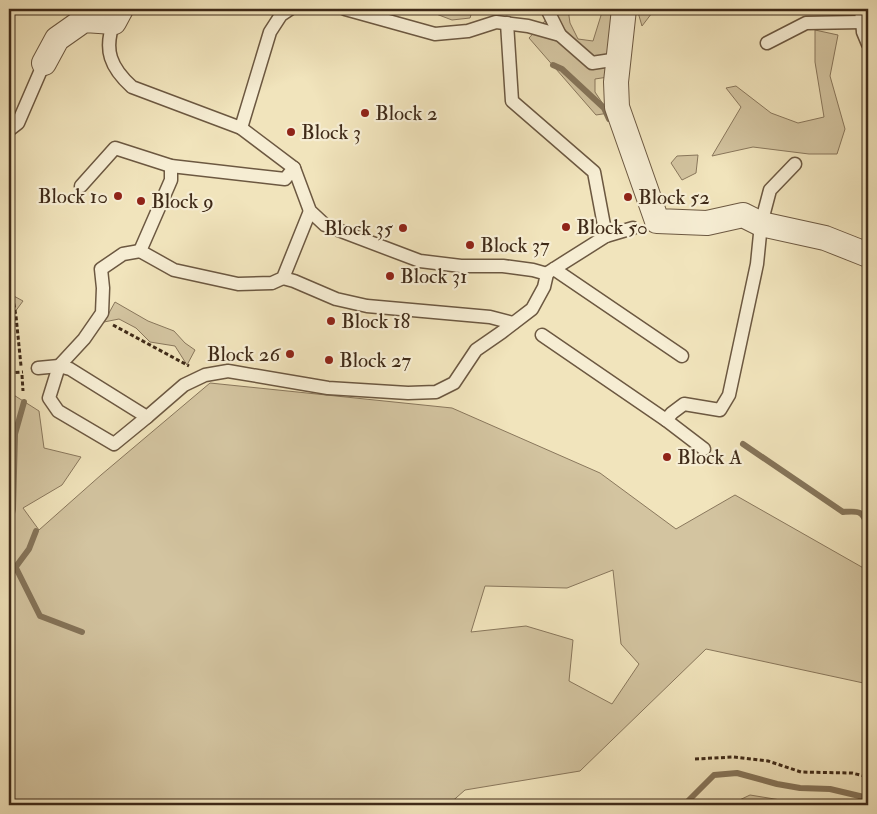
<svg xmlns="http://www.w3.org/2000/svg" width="877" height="814" viewBox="0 0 877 814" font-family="'IM FELL Double Pica',serif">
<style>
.green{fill:#d3c4a0;stroke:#89775c;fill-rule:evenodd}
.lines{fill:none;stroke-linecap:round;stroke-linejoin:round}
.stream{stroke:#857459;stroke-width:6}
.lane-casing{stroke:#6c5841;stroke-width:15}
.street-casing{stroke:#6c5841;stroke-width:26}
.path{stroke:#3f2a18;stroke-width:3;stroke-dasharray:4 2.5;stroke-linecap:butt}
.lane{stroke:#f6edd3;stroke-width:12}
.street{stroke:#f6edd3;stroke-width:24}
.poi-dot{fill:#8f2418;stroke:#f6edd3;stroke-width:2}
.labels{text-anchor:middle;stroke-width:4.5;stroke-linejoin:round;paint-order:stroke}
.poi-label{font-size:21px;fill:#3f2a18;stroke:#f6edd3;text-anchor:start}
</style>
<rect width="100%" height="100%" fill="#f1e4bc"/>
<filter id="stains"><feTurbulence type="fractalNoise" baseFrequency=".004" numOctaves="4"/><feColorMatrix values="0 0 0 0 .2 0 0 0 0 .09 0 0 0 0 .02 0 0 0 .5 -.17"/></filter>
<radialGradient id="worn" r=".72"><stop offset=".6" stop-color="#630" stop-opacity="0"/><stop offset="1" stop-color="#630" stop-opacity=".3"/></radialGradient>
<g class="green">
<polygon points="423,9 473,9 470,18 452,20"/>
<polygon points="556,9 568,9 570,23 578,39 593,41 603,9 617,9 608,77 595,79 595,92 609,113 596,115 529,38"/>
<polygon points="637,9 655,9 642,26"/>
<polygon points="815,30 838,35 830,76 845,129 837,154 809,154 753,147 712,156 741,107 726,88 736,86 771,113 798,123 824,117 815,62"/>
<polygon points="698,155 696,173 682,180 671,163 677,156"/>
<polygon points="9,291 12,295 23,301 9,320"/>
<polygon points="115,302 148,321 174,331 185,343 195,350 187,365 175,346 150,342 136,328 119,319 104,322"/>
<path d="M210 383 452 408 600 473 676 529 735 495 867 570 868 573V684L706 649 580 771 465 790 448 805H9V392L39 411 44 448 81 457 62 485 23 508 39 530 101 475ZM613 570 621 644 639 664 612 704 569 681 573 640 526 626 471 632 485 586 567 588Z"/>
<polygon points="750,795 811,805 729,805"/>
</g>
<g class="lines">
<g class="stream">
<polyline points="553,65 562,69 604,108 609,119"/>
<path d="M743 444 843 512C859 511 862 510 868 526"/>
<polyline points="9,527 13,509 15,434 24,402"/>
<polyline points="16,568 40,616 82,632"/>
<polyline points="9,576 29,549 36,531"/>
<polyline points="684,805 714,775 737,773 777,784 800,788 830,789 868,798"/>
</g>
<defs>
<g id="lane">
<polyline points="345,9 435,34 468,31 496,22 528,26 560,35 592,63 618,59"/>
<polyline points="547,9 560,35"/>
<polyline points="861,9 863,32 868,44"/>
<polyline points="507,23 512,101 594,172 606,236"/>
<polyline points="767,43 806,23 862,22"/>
<polyline points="241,128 270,32 281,15 290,9"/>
<polyline points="9,130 18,123 44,63"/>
<polyline points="171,166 171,180 140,251 174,270 238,284 272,283 283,278 310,211"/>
<polyline points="81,186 115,148 171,166 285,179 294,168"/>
<polyline points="140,251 123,254 101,269 103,288 102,313 84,339 59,366 49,398 58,411 114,444 147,417"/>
<polyline points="554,269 682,356"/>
<polyline points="549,272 606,236 633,228"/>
<polyline points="283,278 294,281 336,299 367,306 490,317 513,323"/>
<polyline points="542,335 666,420 672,413 684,404 720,410 729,395 757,264 761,224 770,190 795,164"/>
<path d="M38 368 59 366 70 369 147 417 184 385 205 375 228 371 328 388 408 393 436 392 454 383 476 350 502 332 532 309 544 287 547 274 533 270 503 266H461L420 261 325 225 310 211 294 168 241 128 132 87C111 68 103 50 114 22"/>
<polyline points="666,420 704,449"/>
</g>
<g id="street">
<polyline points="624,9 616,82 617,107 657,221 707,223 743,215 761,224 825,238 868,255"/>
<polyline points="44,63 57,39 84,20 114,22 121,9"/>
</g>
</defs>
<use href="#lane" class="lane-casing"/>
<use href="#street" class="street-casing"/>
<g class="path">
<polyline points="9,278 16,316 21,366"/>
<polyline points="113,325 189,366"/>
<polyline points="9,373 23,372"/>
<polyline points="22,375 23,391"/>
<polyline points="695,759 733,757 768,761 801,772 852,773 868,777"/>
</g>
<use href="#lane" class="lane"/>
<use href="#street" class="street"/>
</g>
<g class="poi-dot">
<circle cx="365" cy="113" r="5"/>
<circle cx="291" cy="132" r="5"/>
<circle cx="118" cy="196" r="5"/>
<circle cx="628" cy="197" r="5"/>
<circle cx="141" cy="201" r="5"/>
<circle cx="566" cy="227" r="5"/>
<circle cx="403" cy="228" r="5"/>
<circle cx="470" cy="245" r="5"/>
<circle cx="390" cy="276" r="5"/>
<circle cx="331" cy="321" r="5"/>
<circle cx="290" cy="354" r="5"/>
<circle cx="329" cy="360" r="5"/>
<circle cx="667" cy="457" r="5"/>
</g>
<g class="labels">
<g class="poi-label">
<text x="375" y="120">Block 2</text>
<text x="301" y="139">Block 3</text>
<text x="108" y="203" text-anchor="end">Block 10</text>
<text x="638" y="204">Block 52</text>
<text x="151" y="208">Block 9</text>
<text x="576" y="234">Block 50</text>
<text x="393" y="235" text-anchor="end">Block 35</text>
<text x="480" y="252">Block 37</text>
<text x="400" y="283">Block 31</text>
<text x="341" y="328">Block 18</text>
<text x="280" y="361" text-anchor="end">Block 26</text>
<text x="339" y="367">Block 27</text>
<text x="677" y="464">Block A</text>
</g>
</g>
<rect width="877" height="814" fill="none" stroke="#f1e4bc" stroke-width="30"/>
<rect x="10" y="10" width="857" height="794" fill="none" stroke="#3f2a18" stroke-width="2.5"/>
<rect x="15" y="15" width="847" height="784" fill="none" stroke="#3f2a18"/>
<rect width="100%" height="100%" filter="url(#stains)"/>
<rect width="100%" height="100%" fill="url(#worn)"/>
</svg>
